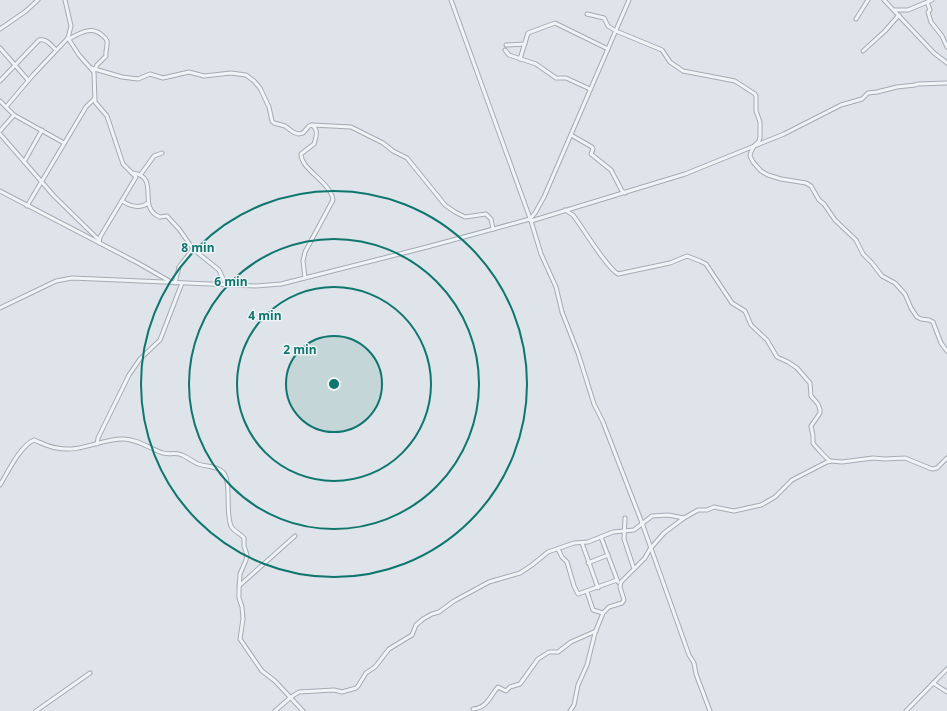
<svg xmlns="http://www.w3.org/2000/svg" width="947" height="711" viewBox="0 0 947 711" font-family="'Open Sans',sans-serif">
<style>
.lines{fill:none;stroke-linecap:round;stroke-linejoin:round}
.minor-casing{stroke:#a3acb3;stroke-width:5}
.minor{stroke:#f1f4f7;stroke-width:3}
.ring{fill:none;stroke:#0f766e;stroke-width:2}
.centre{fill:#0f766e;stroke:#edf3f6;stroke-width:2}
.ring-label{font-size:12px;text-anchor:middle;font-weight:bold;fill:#0f766e;stroke:#edf3f6;stroke-width:3;stroke-linejoin:round;paint-order:stroke}
</style>
<rect width="100%" height="100%" fill="#dee4e9"/>
<g class="lines">
<defs>
<g id="minor">
<polyline points="65,0 71,26 68,38 79,55 94,72 95,102 107,116 123,164 136,177 100,237 99,243"/>
<polyline points="451,0 531,221 541,254 556,287 562,312 578,353 594,404 603,422 642,523 689,655 694,663 696,674 710,711"/>
<polyline points="884,0 934,53 947,63"/>
<polyline points="927,2 930,10 928,12 931,22 942,36 947,47"/>
<polyline points="894,10 908,10 932,0"/>
<polyline points="587,14 604,18 608,26 616,31"/>
<polyline points="856,19 868,0"/>
<polyline points="0,29 26,11 38,0"/>
<polyline points="616,31 662,50 670,62 683,71 735,81 755,94 756,96 756,111 760,122 760,137 759,141 754,146 751,152 750,156 753,162 761,171 768,175 781,179 806,183 811,186 819,200 824,204 835,220 856,240 863,254 872,263 882,276 895,283 905,294 911,308 917,317 921,319 929,320 933,322 941,343 947,351"/>
<path d="M69 39C80 33 92 25 103 36 104 37 106 38 107 41 108 45 105 52 106 56L97 65 95 69"/>
<polyline points="506,45 525,44"/>
<polyline points="0,48 28,80"/>
<polyline points="505,50 509,55 536,64 556,78 566,78 590,89"/>
<polyline points="863,51 885,31 899,15"/>
<polyline points="520,59 528,33 555,23 608,49"/>
<polyline points="91,68 122,77 138,79 150,74 163,78 189,72 204,76 231,73 246,75 254,81 260,88 269,107 272,121 274,123 285,126 293,132 298,134 303,133 309,126 312,125 351,127 383,143 393,151 407,158 445,205 455,212 465,217 486,214 491,219 493,229"/>
<path d="M0 81 39 40C46 38 51 45 56 50"/>
<polyline points="0,101 14,115 64,143"/>
<polyline points="6,107 33,75 68,38"/>
<polyline points="0,131 14,115"/>
<polyline points="0,134 54,196 99,240"/>
<polyline points="571,135 592,147 593,149 591,154 611,170 622,191 625,193"/>
<polyline points="24,162 42,130"/>
<path d="M133 173C161 177 136 208 160 217L167 216 179 229 193 249 219 270 226 285"/>
<polyline points="141,174 154,156 162,153"/>
<polyline points="0,191 138,263 171,282"/>
<path d="M122 201C130 206 140 209 148 203"/>
<polyline points="27,206 86,107 94,99"/>
<path d="M565 210 573 215C583 228 606 267 618 274L670 263 687 256 700 261 706 264 732 303 745 311 751 325 767 340 777 357 788 362 797 368 810 383 811 396 818 404 820 410V413L811 426 813 436V443C815 446 827 459 830 461"/>
<polyline points="531,221 685,174 784,134 841,105 862,99 868,93 877,92 897,87 915,85 918,84 947,83"/>
<path d="M305 278 303 261 305 252 333 200C331 182 301 170 301 154L314 144C316 137 319 130 312 125"/>
<polyline points="175,283 179,267 193,249"/>
<polyline points="0,308 56,281 72,278 256,286 281,284 427,247 530,219 535,213 544,197 629,0"/>
<polyline points="97,444 98,438 129,375 140,359 160,340 182,283"/>
<path d="M0 485C8 472 20 446 34 440 42 443 48 447 57 448 80 453 100 439 123 439 138 439 150 449 163 453 169 455 176 452 182 455 187 457 192 461 198 464 206 467 216 465 223 472 232 482 225 511 231 526 234 532 240 533 244 538V546L247 555 246 560 240 574 239 590V598L242 607 243 619 240 639 262 671 275 681 303 711"/>
<polyline points="625,518 624,539 634,569"/>
<polyline points="601,537 618,582"/>
<polyline points="582,543 598,588"/>
<polyline points="558,549 562,557 567,562 574,586 578,594 617,580"/>
<polyline points="588,563 608,555"/>
<polyline points="239,586 295,536"/>
<polyline points="587,592 593,610 603,613"/>
<polyline points="933,683 947,692"/>
<path d="M473 709C487 708 490 696 498 687L506 691 510 687 520 684 538 659 549 652H558L571 642 596 631"/>
<polyline points="36,711 90,673"/>
<polyline points="275,711 291,697 299,692 334,690 342,692 356,688 358,686 366,673 375,667 389,649 412,635 416,625 423,619 432,614 439,612 454,601 489,582 520,573 532,565 548,552 574,543 588,542 613,532 634,530 652,516 668,515 684,518"/>
<polyline points="570,711 574,705 578,685 587,665 595,633 603,613 609,607 622,603 624,600 620,587 621,582 645,558 650,549 664,533 684,518 698,510 707,510 714,507 734,511 761,505 775,497 792,480 827,462 831,461 842,462 873,458 885,459 905,458 932,469 937,468 947,458"/>
<polyline points="906,711 947,669"/>
</g>
</defs>
<use href="#minor" class="minor-casing"/>
<use href="#minor" class="minor"/>
</g>
<circle cx="334" cy="384" r="48" fill="#0f766e" fill-opacity=".12"/>
<g class="ring">
<circle cx="334" cy="384" r="48"/>
<circle cx="334" cy="384" r="97"/>
<circle cx="334" cy="384" r="145"/>
<circle cx="334" cy="384" r="193"/>
</g>
<circle cx="334" cy="384" r="6" class="centre"/>
<g class="ring-label">
<text x="198" y="252">8 min</text>
<text x="231" y="286">6 min</text>
<text x="265" y="320">4 min</text>
<text x="300" y="354">2 min</text>
</g>
</svg>
